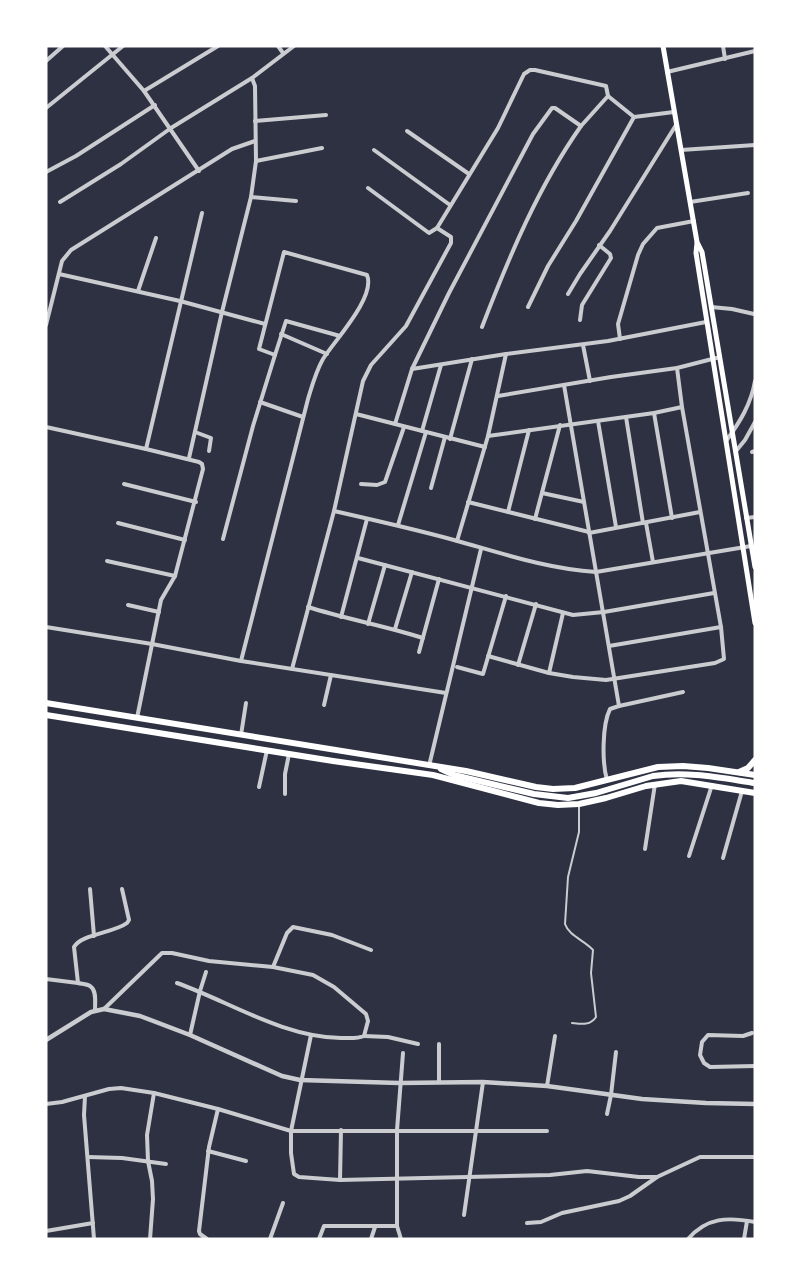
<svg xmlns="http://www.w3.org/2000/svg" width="801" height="1285" viewBox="0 0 801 1285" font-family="Montserrat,sans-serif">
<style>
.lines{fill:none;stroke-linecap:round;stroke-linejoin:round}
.service{stroke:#caccd0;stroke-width:2}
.minor{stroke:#caccd0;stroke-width:4}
.tertiary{stroke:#caccd0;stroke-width:4.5}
.secondary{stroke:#fff;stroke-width:5}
.trunk{stroke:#fff;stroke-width:6}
</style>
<rect width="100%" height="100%" fill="#2d3142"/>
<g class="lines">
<path class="service" d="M572 1023C581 1024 590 1026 596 1017L591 973 593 950C584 940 569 936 565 924L568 877 579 832V807"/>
<g class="minor">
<polyline points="105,46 144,91 199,171"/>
<polyline points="278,46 283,53"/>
<polyline points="723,46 725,59"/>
<polyline points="46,61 63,46"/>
<polyline points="667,72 755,51"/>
<polyline points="144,91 218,46"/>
<polyline points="608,96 634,117"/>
<polyline points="46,108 123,46"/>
<polyline points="255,121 326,115"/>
<polyline points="407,131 469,174"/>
<polyline points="374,150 450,205"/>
<polyline points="681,150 755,145"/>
<polyline points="256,161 322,148"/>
<polyline points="46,172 76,156 155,105"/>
<polyline points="368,188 429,233 437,228 498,128 524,74 530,70 535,70 606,86 608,96 581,126 555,108 552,108 533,134 449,293 412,369 395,424"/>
<polyline points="251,197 296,201"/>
<polyline points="60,202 121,164 171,128 252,78 294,46"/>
<polyline points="690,202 748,193"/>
<polyline points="59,274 180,301 265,324"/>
<polyline points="138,291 156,238"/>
<polyline points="568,294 580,274 610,231 676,125"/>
<polyline points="528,307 548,266 576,221 634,117 674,112"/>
<polyline points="711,307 732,309 754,314"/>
<polyline points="580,320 582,305 611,258 610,254 599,245"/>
<polyline points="46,325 62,261 71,250 232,149 255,141"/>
<path d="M482 327C509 257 538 187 581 126"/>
<polyline points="281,334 327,354"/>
<polyline points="620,339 618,324 638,255 643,244 657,228 694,221"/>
<polyline points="583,345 590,381"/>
<polyline points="412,369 506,354 608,341 706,322"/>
<path d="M564 385 619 706 610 709C602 725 602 763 607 780"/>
<polyline points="498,396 611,377 677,368 720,357"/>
<polyline points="260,402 303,417"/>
<polyline points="654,413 672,518"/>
<polyline points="356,414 485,447"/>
<polyline points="626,417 643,523"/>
<polyline points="598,421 616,527"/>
<polyline points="46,427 146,449"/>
<polyline points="422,431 441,365"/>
<polyline points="195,432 211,438 209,451"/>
<polyline points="488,436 654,413 682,407"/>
<polyline points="450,439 472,359"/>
<path d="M726 441C740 422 751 404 755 381"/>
<polyline points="736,451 745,440 755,422"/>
<polyline points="752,452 755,451"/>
<polyline points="189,458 222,312 251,197 256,161 255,86 252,78"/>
<polyline points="124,484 196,502"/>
<polyline points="361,484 377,485 385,482 404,427"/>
<polyline points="431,488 445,437"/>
<polyline points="542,493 584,502"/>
<polyline points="468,502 589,532"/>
<path d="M334 511C374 520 414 529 454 540 501 553 547 569 596 572L751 546"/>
<polyline points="508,512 529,430"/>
<polyline points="746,518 755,517"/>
<polyline points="535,519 560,425"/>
<polyline points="118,523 185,540"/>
<polyline points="646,523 653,562"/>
<polyline points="398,525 426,432"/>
<polyline points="589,533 700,512"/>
<polyline points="223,539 253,426 275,355"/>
<polyline points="457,541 488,436 506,354"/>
<polyline points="358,558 573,615 604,612 714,593"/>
<polyline points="107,561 175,576"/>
<polyline points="128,605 159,612"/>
<path d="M308 607C346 619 386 626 423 638"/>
<polyline points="341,617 367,519"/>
<polyline points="368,624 385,565"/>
<polyline points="46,627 152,644 241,661 446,693"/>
<polyline points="395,629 412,572"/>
<polyline points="609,646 721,627"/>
<polyline points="419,652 439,579"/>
<polyline points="488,656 549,673 573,677 606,680 715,663 724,659 721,627 682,407 677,368"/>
<path d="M241 661 308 399C312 386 316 371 323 359 335 340 376 297 367 275L284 252 259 349 275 355 286 321 340 336"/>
<polyline points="518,665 536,604"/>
<polyline points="457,667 483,674 506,596"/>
<polyline points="292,669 334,511 363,381 371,365 406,326 451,243 451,237 437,228"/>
<polyline points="549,673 563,613"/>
<polyline points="324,705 331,675"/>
<polyline points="619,706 683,692"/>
<polyline points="137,718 161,600 175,576 203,469 202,464 199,462 146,449 202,213"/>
<polyline points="241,735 246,703"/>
<polyline points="429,766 481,549"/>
<polyline points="259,787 267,750"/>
<polyline points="285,794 285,774 289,754"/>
<polyline points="645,849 655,784"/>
<polyline points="689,856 712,785"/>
<polyline points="723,858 742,791"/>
<polyline points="90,889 94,936"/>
<polyline points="46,979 78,983"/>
<path d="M177 983C230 1002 283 1037 341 1038 349 1038 357 1039 364 1036L368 1021 366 1014 334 987 313 975 273 967 287 933 293 927 332 935 371 950"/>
<polyline points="104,1009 162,953 172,953 209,961 273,967"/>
<path d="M95 1010C95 1003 97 990 90 986 87 984 82 984 78 983L74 947C81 934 114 933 127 923L129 920 122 889"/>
<polyline points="752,1033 743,1036 708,1035 702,1042 700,1055 704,1063 710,1067 755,1066"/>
<polyline points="190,1035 200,991 206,972"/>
<polyline points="311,1035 291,1131 291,1153 294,1174 299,1177 340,1180 550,1175 587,1171 639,1177 657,1177 700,1157 755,1157"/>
<polyline points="364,1036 388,1037 418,1044"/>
<polyline points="439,1044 439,1082"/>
<polyline points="547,1086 555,1036"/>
<polyline points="85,1096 84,1115 94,1239"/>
<polyline points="46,1104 62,1102 109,1089 121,1088 154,1093 218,1109 291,1131 547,1131"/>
<polyline points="607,1114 611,1095 616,1052"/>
<polyline points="208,1151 246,1161"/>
<polyline points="88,1157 122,1158 166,1164"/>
<polyline points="340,1180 341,1130"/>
<polyline points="464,1215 483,1082"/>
<polyline points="527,1223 541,1222 562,1213 619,1201 630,1196 657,1177"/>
<polyline points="397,1226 401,1239"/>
<polyline points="46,1231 93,1223"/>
<polyline points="150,1239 153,1199 152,1181 148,1161 147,1135 154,1093"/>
<polyline points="207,1239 200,1234 199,1231 209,1147 218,1109"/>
<polyline points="270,1239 283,1203"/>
<polyline points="319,1239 324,1226 397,1226 397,1130 403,1053"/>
<polyline points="371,1239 375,1227"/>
<path d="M688 1239C707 1217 728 1217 755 1222"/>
<polyline points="744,1239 747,1221"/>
</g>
<polyline class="tertiary" points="46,1040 91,1012 104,1009 140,1016 190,1035 282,1076 300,1080 399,1083 483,1082 547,1086 642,1099 706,1103 755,1104"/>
<g class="secondary">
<polyline points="663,46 697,242 702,252 755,567"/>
<polyline points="697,243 696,253 755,623"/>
</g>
<g class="trunk">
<polyline points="46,703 466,771 536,787 553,789 575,788 658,767 683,766 708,768 755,775"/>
<polyline points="46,715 333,761 433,775 539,803 558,805 579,804 606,798 646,786 681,781 755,793"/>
<path d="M441 769 454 775 534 794 568 798 596 793 653 776C688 771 721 778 755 783"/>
<polyline points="739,772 748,768 755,760"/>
</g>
</g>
<rect width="801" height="1285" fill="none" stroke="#ffffff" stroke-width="95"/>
</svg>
